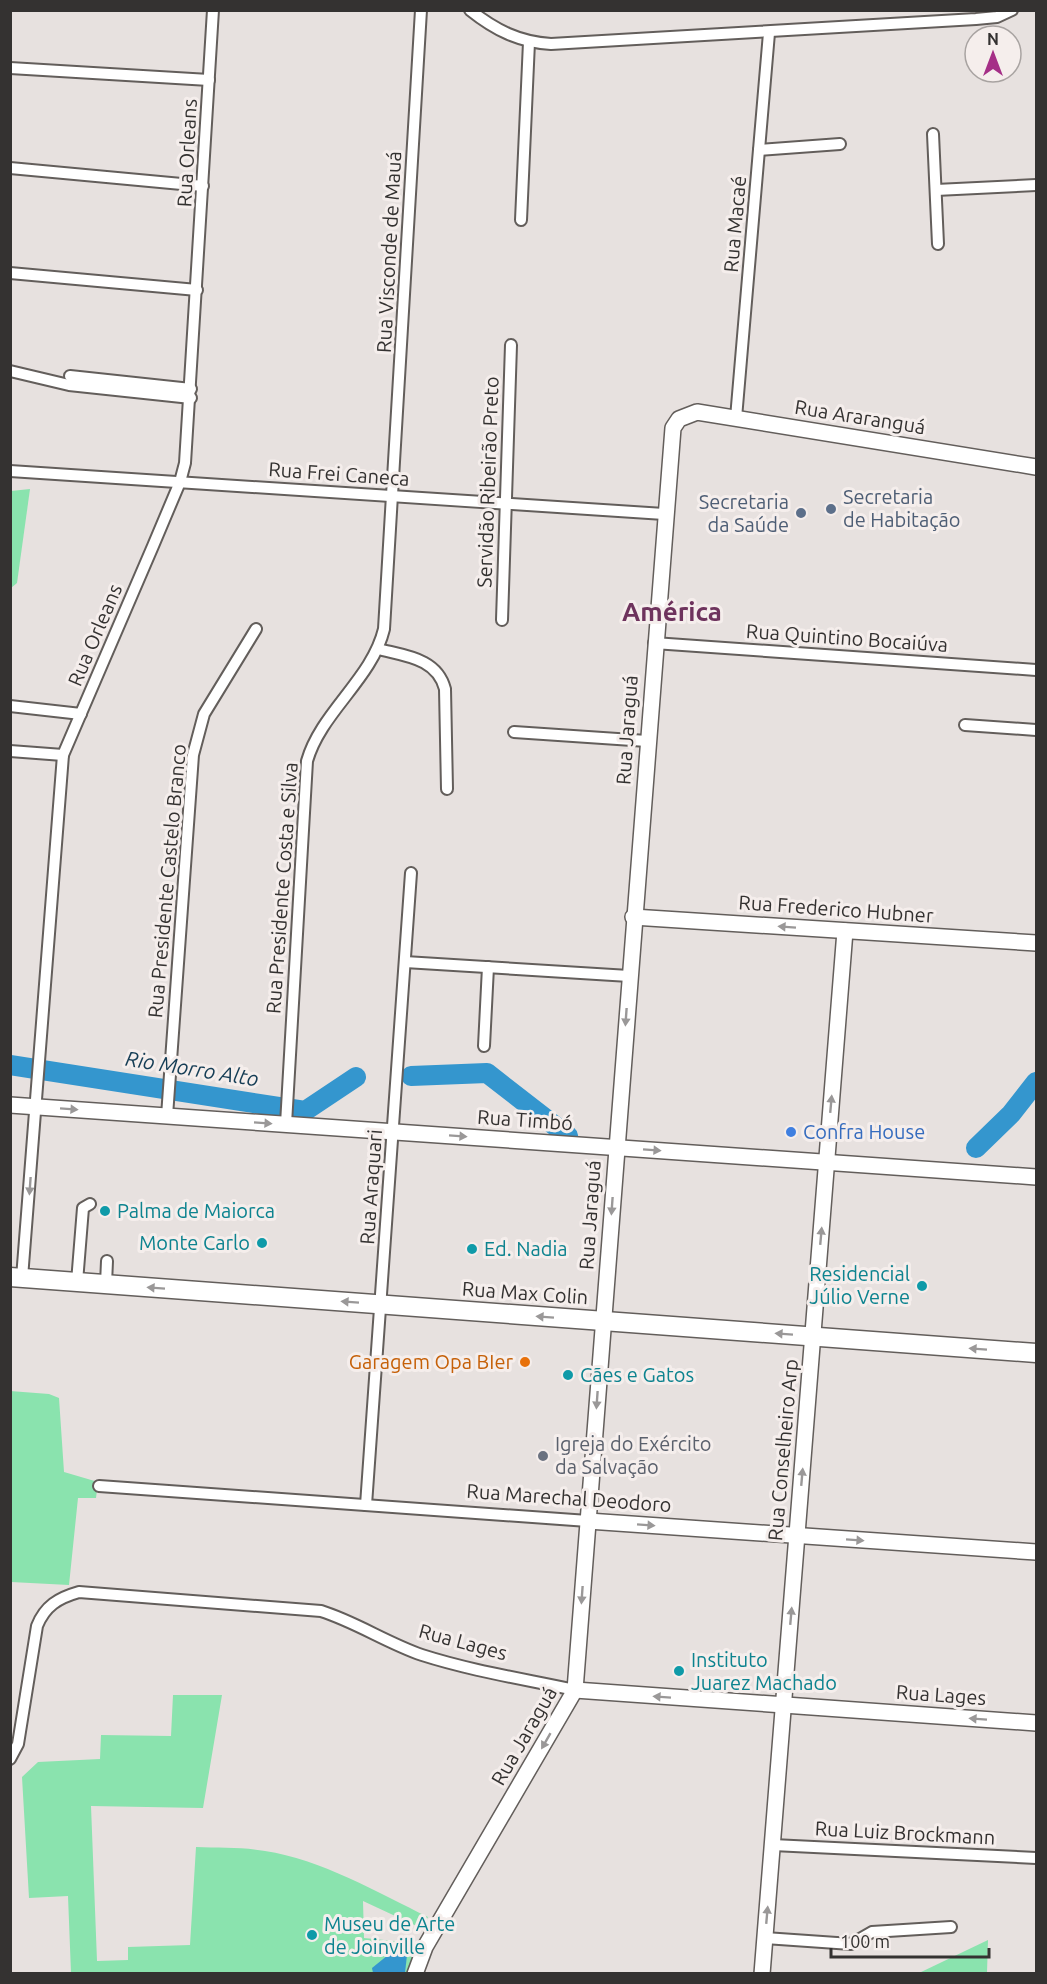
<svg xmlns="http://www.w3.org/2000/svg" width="1047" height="1984" viewBox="0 0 1047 1984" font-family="Ubuntu,sans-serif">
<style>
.green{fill:#8ae3ae}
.water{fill:#3496ce}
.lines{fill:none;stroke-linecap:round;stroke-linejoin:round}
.river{stroke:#3496ce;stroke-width:20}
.street-casing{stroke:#635e5b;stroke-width:14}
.secondary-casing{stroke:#635e5b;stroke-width:18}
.primary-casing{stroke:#635e5b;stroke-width:21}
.street{stroke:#fff;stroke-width:10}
.secondary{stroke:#fff;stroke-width:15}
.primary{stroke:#fff;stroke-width:18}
.oneway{fill:#9a9898}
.service-dot{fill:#5c6f8a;stroke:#f5eeec;stroke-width:2}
.shop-dot{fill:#3f7fe0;stroke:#f5eeec;stroke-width:2}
.culture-dot{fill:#0f9aa8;stroke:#f5eeec;stroke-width:2}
.food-dot{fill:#e8710a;stroke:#f5eeec;stroke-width:2}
.worship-dot{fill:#6b7280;stroke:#f5eeec;stroke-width:2}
.labels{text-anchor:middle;stroke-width:6;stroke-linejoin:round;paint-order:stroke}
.street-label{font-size:20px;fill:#343231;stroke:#f5eeec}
.service-label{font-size:20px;fill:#4e5e75;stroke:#f5eeec;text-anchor:start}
.shop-label{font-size:20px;fill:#366cbe;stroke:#f5eeec;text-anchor:start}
.culture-label{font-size:20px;fill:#0d838f;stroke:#f5eeec;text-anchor:start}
.food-label{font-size:20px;fill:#c56008;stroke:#f5eeec;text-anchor:end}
.worship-label{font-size:20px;fill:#5b616d;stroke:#f5eeec;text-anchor:start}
.water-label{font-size:21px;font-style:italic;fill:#153d55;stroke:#f5eeec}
.district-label{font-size:26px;font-weight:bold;fill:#6e335d;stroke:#f5eeec}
</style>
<rect width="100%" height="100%" fill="#e7e1df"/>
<g class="green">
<polygon points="30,489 17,583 11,588 11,491"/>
<polygon points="10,1391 49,1394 59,1398 64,1472 98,1482 96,1498 78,1498 69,1585 11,1582"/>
<path d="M173 1695H222L203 1808 91 1806 97 1961 128 1960V1947L190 1945 196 1847C219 1848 243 1847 265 1851 320 1859 379 1893 428 1917L421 1928 363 1901 364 1938 414 1943 410 1973H71L68 1896 29 1898 22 1777 38 1762 100 1759 101 1735 171 1736Z"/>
<polygon points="988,1940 987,1973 919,1973"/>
</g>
<polygon class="water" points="403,1950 407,1955 405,1973 373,1973 372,1968 393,1951"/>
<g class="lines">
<g class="river">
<polyline points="10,1065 305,1111 356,1077"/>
<polyline points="411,1076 487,1073 568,1136"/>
<polyline points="976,1148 1011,1114 1036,1082"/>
</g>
<defs>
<g id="street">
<path d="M470 10C495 30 519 42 551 44L976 19 997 17 1012 10"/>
<polyline points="10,68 209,80"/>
<polyline points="933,134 938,244"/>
<polyline points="759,150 840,144"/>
<polyline points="10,168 203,186"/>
<polyline points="936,190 1036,185"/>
<polyline points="521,220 529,42"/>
<polyline points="10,273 197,290"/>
<polyline points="10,371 69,385 191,398"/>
<polyline points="70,376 191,389"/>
<polyline points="736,418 769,33"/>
<polyline points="10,471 664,514"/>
<polyline points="502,620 511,345"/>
<polyline points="654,643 1036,670"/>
<path d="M378 649C405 656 437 658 445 689L447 789"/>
<polyline points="10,706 81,714"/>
<polyline points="965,725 1036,730"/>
<polyline points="514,732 647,741"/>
<polyline points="10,751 63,755"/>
<polyline points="405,962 629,976"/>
<polyline points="484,1046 488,967"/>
<polyline points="167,1116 193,755 204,714 256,629"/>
<path d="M286 1124 307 761C321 712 372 679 384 629L421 10"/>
<polyline points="22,1278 63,755 153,546 180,482 185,463 213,10"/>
<polyline points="77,1282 83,1208 90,1204"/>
<polyline points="106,1284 107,1261"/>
<polyline points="99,1486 588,1521"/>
<polyline points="366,1505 411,873"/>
<path d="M10 1759 18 1744 37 1626C45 1606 58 1598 79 1592L321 1611C356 1622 387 1643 422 1655 472 1671 524 1679 575 1690"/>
<polyline points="773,1845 1036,1858"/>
<polyline points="765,1938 851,1944 872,1932 951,1927"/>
</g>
<g id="secondary">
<polyline points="633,917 1036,943"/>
<polyline points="10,1105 1036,1177"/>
<polyline points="588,1521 1036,1552"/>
<polyline points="575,1690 1036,1723"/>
<polyline points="415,1974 425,1947 575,1690 673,428 679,419 697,412 1036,467"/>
<polyline points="762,1974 845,931"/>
</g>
<polyline id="primary" points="10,1277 1036,1353"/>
</defs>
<use href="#street" class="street-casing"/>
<use href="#secondary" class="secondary-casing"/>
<use href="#primary" class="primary-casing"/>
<use href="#street" class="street"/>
<use href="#secondary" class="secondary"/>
<use href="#primary" class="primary"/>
</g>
<defs><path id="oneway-solid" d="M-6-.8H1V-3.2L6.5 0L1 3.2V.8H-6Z" transform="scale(1.5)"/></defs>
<g class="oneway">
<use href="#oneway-solid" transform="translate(787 927) rotate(-176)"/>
<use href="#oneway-solid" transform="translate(626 1017) rotate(94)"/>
<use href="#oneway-solid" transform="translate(831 1104) rotate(-85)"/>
<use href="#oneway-solid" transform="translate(69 1109) rotate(4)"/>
<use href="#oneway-solid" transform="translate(263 1123) rotate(4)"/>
<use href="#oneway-solid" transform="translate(458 1136) rotate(4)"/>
<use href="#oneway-solid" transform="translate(652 1150) rotate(4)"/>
<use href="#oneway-solid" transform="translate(30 1186) rotate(94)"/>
<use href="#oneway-solid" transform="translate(612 1206) rotate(94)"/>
<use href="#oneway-solid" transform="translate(821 1236) rotate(-85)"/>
<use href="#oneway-solid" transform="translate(156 1288) rotate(-176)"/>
<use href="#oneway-solid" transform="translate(350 1302) rotate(-176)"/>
<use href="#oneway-solid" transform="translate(545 1317) rotate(-176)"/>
<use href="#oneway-solid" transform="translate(784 1334) rotate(-176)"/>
<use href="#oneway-solid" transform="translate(978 1349) rotate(-176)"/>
<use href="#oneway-solid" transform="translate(597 1400) rotate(94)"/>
<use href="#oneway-solid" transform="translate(802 1477) rotate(-85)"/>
<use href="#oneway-solid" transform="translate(646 1525) rotate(4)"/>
<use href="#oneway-solid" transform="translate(855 1540) rotate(4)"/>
<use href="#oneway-solid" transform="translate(582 1595) rotate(94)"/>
<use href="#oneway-solid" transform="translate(791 1616) rotate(-85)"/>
<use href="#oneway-solid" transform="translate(662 1697) rotate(-176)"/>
<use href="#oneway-solid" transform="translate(978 1719) rotate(-176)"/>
<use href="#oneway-solid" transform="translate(546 1741) rotate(120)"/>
<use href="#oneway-solid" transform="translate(767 1915) rotate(-85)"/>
</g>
<g class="service-dot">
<circle cx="831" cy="509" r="6"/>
<circle cx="801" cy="513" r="6"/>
</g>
<circle class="shop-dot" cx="791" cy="1132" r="6"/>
<g class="culture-dot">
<circle cx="105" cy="1211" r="6"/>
<circle cx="262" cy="1243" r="6"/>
<circle cx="472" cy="1249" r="6"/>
<circle cx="922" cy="1286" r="6"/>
<circle cx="568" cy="1375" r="6"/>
<circle cx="679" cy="1671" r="6"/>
<circle cx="312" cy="1935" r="6"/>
</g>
<circle class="food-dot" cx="525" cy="1362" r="6"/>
<circle class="worship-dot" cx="543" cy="1456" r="6"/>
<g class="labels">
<g class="street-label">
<text transform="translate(187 153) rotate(-87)" y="7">Rua Orleans</text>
<text transform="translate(735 224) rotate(-85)" y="7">Rua Macaé</text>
<text transform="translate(389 252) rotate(-87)" y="7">Rua Visconde de Mauá</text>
<text transform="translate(860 417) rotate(9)" y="7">Rua Araranguá</text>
<text transform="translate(339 474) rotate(4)" y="7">Rua Frei Caneca</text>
<text transform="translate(488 482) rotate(-88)" y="7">Servidão Ribeirão Preto</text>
<text transform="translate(95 635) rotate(-67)" y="7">Rua Orleans</text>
<text transform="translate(847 638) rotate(4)" y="7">Rua Quintino Bocaiúva</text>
<text transform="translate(627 730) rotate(-86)" y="7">Rua Jaraguá</text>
<text transform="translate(167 881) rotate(-85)" y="7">Rua Presidente Castelo Branco</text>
<text transform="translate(282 888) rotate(-86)" y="7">Rua Presidente Costa e Silva</text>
<text transform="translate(836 909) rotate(4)" y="7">Rua Frederico Hubner</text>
<text transform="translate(525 1120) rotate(4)" y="7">Rua Timbó</text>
<text transform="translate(371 1187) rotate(-86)" y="7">Rua Araquari</text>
<text transform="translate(590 1215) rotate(-86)" y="7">Rua Jaraguá</text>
<text transform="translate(525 1293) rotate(4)" y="7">Rua Max Colin</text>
<text transform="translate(783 1450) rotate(-85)" y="7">Rua Conselheiro Arp</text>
<text transform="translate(569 1498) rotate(4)" y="7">Rua Marechal Deodoro</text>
<text transform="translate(463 1642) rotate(15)" y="7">Rua Lages</text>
<text transform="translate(941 1695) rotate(4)" y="7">Rua Lages</text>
<text transform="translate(524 1736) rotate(-60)" y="7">Rua Jaraguá</text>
<text transform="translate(905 1833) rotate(3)" y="7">Rua Luiz Brockmann</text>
</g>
<g class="service-label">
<text x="843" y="504">Secretaria<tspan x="843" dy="23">de Habitação</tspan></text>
<text x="789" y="509" text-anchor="end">Secretaria<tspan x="789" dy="23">da Saúde</tspan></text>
</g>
<g class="shop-label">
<text x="803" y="1139">Confra House</text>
</g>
<g class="culture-label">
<text x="117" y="1218">Palma de Maiorca</text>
<text x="250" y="1250" text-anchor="end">Monte Carlo</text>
<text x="484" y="1256">Ed. Nadia</text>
<text x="910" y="1281" text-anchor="end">Residencial<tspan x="910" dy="23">Júlio Verne</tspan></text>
<text x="580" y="1382">Cães e Gatos</text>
<text x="691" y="1667">Instituto<tspan x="691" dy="23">Juarez Machado</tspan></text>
<text x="324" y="1931">Museu de Arte<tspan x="324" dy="23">de Joinville</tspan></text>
</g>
<g class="food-label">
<text x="513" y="1369">Garagem Opa BIer</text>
</g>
<g class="worship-label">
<text x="555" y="1451">Igreja do Exército<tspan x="555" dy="23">da Salvação</tspan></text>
</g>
<g class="water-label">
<text transform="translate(192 1069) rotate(9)" y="7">Rio Morro Alto</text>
</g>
<g class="district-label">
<text x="672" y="621">América</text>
</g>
</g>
<rect width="1047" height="1984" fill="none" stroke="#343231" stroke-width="24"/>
<g transform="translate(993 54)"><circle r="28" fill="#f5eeec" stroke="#a8a3a1" stroke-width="1.5"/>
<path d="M0-4.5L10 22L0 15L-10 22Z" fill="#a52f87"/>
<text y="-9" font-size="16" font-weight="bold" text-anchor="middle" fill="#343231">N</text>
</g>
<path d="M831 1948v9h158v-9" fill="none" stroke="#343231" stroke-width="3"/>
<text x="840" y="1948" font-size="18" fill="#343231" stroke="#f5eeec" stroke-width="4.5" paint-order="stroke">100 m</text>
</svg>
